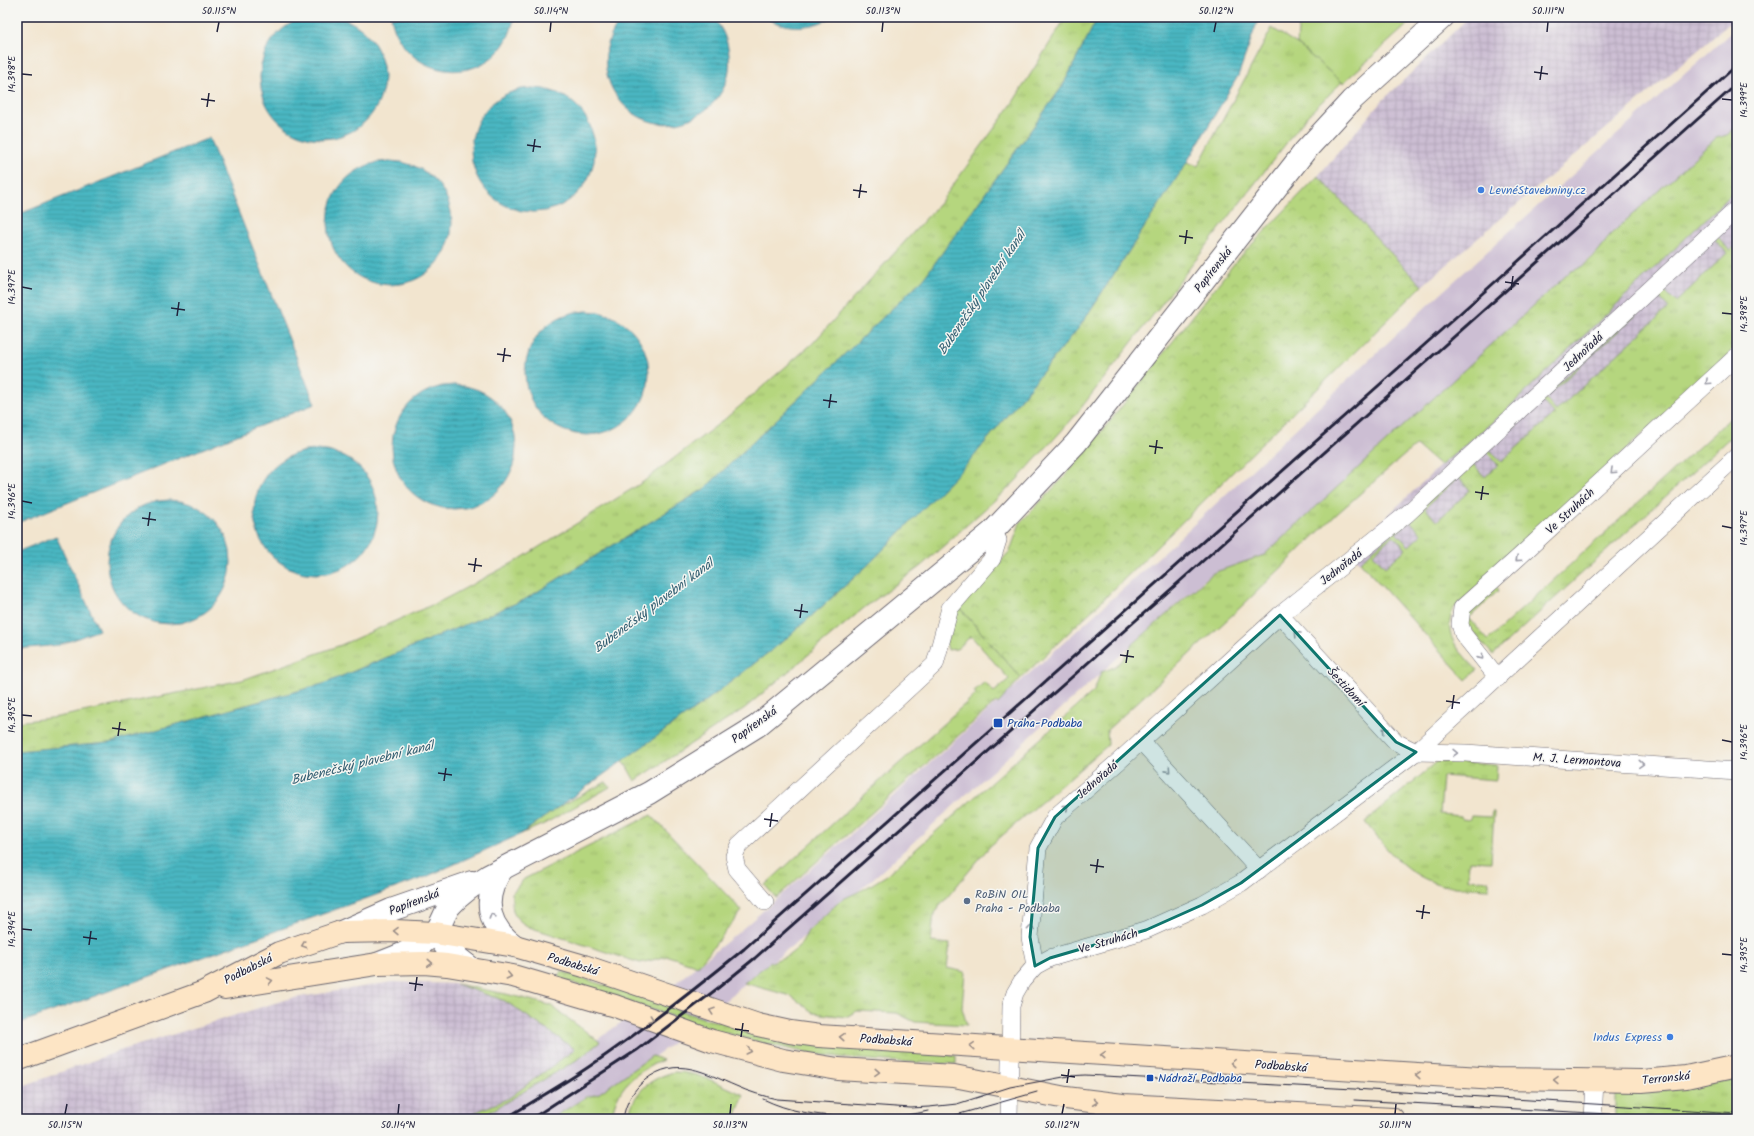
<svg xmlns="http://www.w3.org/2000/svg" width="1754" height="1136" viewBox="0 0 1754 1136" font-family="Kalam,sans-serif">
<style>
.industrial{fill:url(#industrial-grid)}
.railway{fill:#ccbed3}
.grass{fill:url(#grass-tufts);stroke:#6c7c5c;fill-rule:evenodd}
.park{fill:url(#park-crowns);stroke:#6c7c5c}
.garden{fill:#b5d67e;stroke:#6c7c5c}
.water{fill:url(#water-rules);stroke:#366c7e}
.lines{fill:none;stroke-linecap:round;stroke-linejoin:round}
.minor-casing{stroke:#6b666f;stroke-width:18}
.tertiary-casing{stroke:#6b666f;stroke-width:24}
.secondary-casing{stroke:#6b666f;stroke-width:24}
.minor{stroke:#fff;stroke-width:17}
.tertiary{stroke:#fff;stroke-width:22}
.secondary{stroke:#fde5c5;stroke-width:22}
.tram{stroke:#22223b;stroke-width:1}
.rail{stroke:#22223b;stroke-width:3}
.oneway{stroke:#9c9ca7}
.oneway2{stroke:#9a8d87}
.marked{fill:#0f766e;fill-opacity:0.2;stroke:#0f766e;stroke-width:3;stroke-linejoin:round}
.ticks{fill:none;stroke:#22223b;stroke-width:1.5}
.shop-dot{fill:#3f7fe0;stroke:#f6f6f2;stroke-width:1.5}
.transit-dot{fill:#1a4fb4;stroke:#f6f6f2;stroke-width:1.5}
.service-dot{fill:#5c6f8a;stroke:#f6f6f2;stroke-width:1.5}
.labels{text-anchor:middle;stroke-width:3;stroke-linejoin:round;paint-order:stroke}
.shop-label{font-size:12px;fill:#366cbe;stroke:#f6f6f2;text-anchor:start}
.street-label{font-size:12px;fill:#22223b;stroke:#f6f6f2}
.transit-label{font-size:12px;fill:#164399;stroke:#f6f6f2;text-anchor:start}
.service-label{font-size:12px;fill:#4e5e75;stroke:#f6f6f2;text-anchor:start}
.water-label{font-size:13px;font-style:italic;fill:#325e71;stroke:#f6f6f2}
.neatline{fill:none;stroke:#22223b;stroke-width:1.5}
.ticks-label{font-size:10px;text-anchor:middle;fill:#22223b}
</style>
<defs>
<pattern id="industrial-grid" width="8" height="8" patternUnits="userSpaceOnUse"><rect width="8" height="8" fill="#ccbed3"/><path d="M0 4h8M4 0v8" fill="none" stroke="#afa3b6"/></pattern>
<pattern id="grass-tufts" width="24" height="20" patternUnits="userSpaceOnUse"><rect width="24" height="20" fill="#b5d67e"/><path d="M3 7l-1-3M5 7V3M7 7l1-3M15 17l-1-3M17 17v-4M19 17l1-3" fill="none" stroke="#9bb76e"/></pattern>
<pattern id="park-crowns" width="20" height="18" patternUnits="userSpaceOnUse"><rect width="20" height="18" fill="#b5d67e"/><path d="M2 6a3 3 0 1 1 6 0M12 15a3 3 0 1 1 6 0" fill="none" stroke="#9bb76e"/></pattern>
<pattern id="water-rules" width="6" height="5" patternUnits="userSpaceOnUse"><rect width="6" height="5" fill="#49b7c2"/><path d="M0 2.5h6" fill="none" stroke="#3c949f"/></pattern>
</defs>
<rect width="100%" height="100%" fill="#f6f6f2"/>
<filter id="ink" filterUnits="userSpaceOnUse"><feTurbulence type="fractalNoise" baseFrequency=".025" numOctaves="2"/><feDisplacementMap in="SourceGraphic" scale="8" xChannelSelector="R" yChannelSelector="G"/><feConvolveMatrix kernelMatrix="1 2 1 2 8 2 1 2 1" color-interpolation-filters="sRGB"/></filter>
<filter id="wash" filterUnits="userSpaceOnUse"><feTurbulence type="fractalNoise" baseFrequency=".012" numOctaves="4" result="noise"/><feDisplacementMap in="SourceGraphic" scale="16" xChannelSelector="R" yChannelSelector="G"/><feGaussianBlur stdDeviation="0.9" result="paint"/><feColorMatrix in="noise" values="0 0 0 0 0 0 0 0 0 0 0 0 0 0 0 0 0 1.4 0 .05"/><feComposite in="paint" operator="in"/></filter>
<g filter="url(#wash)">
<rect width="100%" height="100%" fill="#f2e5cf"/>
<g class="industrial">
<polygon points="1469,17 1737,17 1422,286 1318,176 1381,102"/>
<polygon points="1737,189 1737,285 1398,604 1350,551 1440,466 1503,413"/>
<polygon points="392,982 456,984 505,1001 552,1031 576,1049 509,1098 460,1119 17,1119 17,1088 122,1050 288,999"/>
</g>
<polygon class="railway" points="1737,27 1737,126 1727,135 1716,138 1609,236 1603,247 1578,270 1571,272 1264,555 1213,573 1205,579 877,875 820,924 762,969 691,1030 608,1090 563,1119 473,1119 581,1051 663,993 734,936 846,839 1174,543 1431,302"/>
<g class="grass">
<polygon points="1066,17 1098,17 1062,87 924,278 704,489 524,600 323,684 109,743 17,751 17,722 58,717 242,680 341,645 443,600 520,559 643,482 725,419 812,344 860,291 940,203 1012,104"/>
<polygon points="1272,28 1297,44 1342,82 1308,115 1074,417 1014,483 921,566 864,608 745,708 635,781 623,760 706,701 787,638 868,565 969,462 1080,326 1187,162 1198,166"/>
<path d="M1737 126V189L1503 413 1440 466 1416 445 1339 512 1242 606 1107 730 1108 745 990 846 934 913 931 942 950 944 947 968 965 972 962 1008 967 1025 915 1022 897 1013 857 1011 846 1017 814 1013 791 996 744 983 769 963 789 955 799 947 808 931 841 900 864 889 887 875 1094 691 1101 672C1118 667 1123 662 1131 646L1213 573 1264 555 1571 271C1585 269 1602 248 1609 236L1716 138 1727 135Z"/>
<path d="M1718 237 1730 251 1737 244V347L1454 608C1441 636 1459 650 1477 670L1466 680 1360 562 1663 289 1676 302 1727 253 1715 240ZM1657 296 1668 308 1556 411 1545 398ZM1542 401 1554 414 1501 462 1489 449ZM1486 451 1498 465 1485 477 1473 464ZM1458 477 1470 490 1437 521 1425 508ZM1410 521 1422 534 1409 546 1396 533ZM1393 535 1406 549 1385 567 1373 554Z"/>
<polygon points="1737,412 1737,431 1493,655 1463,620 1464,616 1496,586 1499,590 1469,618 1488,640"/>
<polygon points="959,607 1021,678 998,704 996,702 776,898 765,885 976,694 974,691 985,682 994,692 1009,679 971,636 957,649 948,650 946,643"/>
<path d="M1438 761 1497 765 1496 780 1443 776 1440 814 1461 816 1462 819 1469 820 1471 816 1491 817 1492 812H1494L1491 862 1469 861 1468 879 1489 881V889C1474 888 1457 888 1442 885 1407 876 1386 849 1365 822Z"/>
<polygon points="606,782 610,787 544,824 521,834 555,809"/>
<path d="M651 815 742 911 698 966 668 956 640 963 529 927C512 917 512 913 512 893L524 879Z"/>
<path d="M561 971 709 1020 956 1056V1064C907 1062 858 1061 810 1053 725 1038 642 1005 560 979L558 977Z"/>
<polygon points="456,984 506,994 550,1005 600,1042 580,1058 478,1119 460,1119 509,1098 575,1049 505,1001"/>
<path d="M652 1056 663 1060C637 1071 614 1088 612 1119H551L586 1097 598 1094Z"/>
<path d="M674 1072C700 1072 721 1085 744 1095L734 1119 716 1117 712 1119H628C632 1093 650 1078 674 1072Z"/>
<polygon points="1737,1079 1737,1119 1615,1119 1615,1095 1701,1086"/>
</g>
<polygon class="park" points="1318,176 1422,286 1106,597 1021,678 959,607 1010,551 1020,523 1064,477 1111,420 1236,261"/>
<polygon class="garden" points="1299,17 1416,17 1343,83 1297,44"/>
<g class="water">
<circle cx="322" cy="77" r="62"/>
<path d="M391 17H514C503 89 405 88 391 17Z"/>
<path d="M623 17H712C726 30 731 51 729 70 727 86 718 101 704 111 643 155 572 76 623 17Z"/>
<path d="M765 17H832C812 29 785 30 765 17Z"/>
<polygon points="1098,17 1259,17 1238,76 1187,162 1080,326 969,462 868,565 787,638 706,701 521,834 426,877 17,1024 17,751 109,743 323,684 524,600 704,489 924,278 1062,87"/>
<circle cx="533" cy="150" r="62"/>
<polygon points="209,138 315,404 17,523 17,215"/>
<circle cx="390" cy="223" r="62"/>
<circle cx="587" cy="373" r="62"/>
<circle cx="454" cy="447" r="62"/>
<circle cx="316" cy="512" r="62"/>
<circle cx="169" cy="562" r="62"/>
<polygon points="56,536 99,630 59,645 17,649 17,552"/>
</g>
</g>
<g filter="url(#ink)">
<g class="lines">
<defs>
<g id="minor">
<polyline points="1280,615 1396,742 1416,752 1465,753 1737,771"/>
<polyline points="1498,678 1463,634 1460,624 1462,608 1519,557 1737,356"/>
<polyline points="1141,741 1259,870"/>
<polyline points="765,902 737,869 734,856 739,845 935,664 950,608 992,559 998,540 992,532"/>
<polyline points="1035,966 1030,937 1038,848 1055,817 1118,762 1280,615 1407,514 1737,209"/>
<polyline points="1009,1119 1011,1006 1015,993 1022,981 1035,966 1050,958 1146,930 1202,905 1241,883 1416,752 1737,456"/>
<polyline points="1593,1119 1595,1081"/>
</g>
<g id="tertiary">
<path d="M503 868C482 897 486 925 515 946"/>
<polyline points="341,932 391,910 472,882"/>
<polyline points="435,933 449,951 471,968"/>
<path d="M377 964C396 957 420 948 434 934 440 928 444 914 449 907 460 894 474 885 488 876L649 793 757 726 992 532 1076 443 1305 151 1352 100 1443 17"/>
</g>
<g id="secondary">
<polyline points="225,988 377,964 424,963 447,965 513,976 615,1006 712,1041 783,1060 838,1069 954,1076 1066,1098 1123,1105 1393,1119"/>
<polyline points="17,1060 204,992 279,953 341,932 395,931 435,933 515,946 584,966 758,1025 790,1032 819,1036 1496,1079 1642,1081 1686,1077 1737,1066"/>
</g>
</defs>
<use href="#minor" class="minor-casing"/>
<use href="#tertiary" class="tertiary-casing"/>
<use href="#secondary" class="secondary-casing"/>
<use href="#minor" class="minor"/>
<use href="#tertiary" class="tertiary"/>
<use href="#secondary" class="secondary"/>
<g class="tram">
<path d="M763 1099C790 1112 815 1115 844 1117 873 1118 899 1118 928 1111"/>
<polyline points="1354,1100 1700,1119"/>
<path d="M623 1119C625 1104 633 1090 645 1080 677 1055 705 1073 736 1086 749 1092 763 1096 777 1099L911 1108 929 1107 957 1104 1010 1087 1069 1076 1085 1075 1354 1089 1737 1113"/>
<polyline points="942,1119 1037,1092"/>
</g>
<g class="rail">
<path d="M505 1119C533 1101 562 1085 590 1066 643 1030 694 990 744 949L1475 300 1737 65"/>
<polyline points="531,1119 637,1050 718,988 755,958 1196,567 1737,84"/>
</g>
</g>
<defs><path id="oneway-chevron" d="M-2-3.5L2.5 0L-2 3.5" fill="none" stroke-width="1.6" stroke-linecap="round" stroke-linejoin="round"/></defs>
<g class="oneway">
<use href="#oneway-chevron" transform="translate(1708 382) rotate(137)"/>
<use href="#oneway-chevron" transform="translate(1613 471) rotate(137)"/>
<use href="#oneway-chevron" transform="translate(1518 559) rotate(138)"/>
<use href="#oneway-chevron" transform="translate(1297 634) rotate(-133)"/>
<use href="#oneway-chevron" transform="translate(1481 657) rotate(51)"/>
<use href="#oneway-chevron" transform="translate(1385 730) rotate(-133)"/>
<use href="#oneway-chevron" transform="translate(1455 753) rotate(1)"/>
<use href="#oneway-chevron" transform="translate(1641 764) rotate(4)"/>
<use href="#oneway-chevron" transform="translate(1168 770) rotate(48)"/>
<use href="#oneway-chevron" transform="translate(1066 807) rotate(-41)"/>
<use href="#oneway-chevron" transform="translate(492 916) rotate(-107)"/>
<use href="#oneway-chevron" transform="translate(1031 928) rotate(-85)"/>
</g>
<g class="oneway2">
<use href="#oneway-chevron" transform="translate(396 931) rotate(-179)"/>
<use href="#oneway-chevron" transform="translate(304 945) rotate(161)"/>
<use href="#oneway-chevron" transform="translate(430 963) rotate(4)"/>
<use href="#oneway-chevron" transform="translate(509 976) rotate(13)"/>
<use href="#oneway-chevron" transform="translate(270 981) rotate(-10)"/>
<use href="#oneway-chevron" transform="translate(712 1011) rotate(-161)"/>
<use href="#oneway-chevron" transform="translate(651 1019) rotate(20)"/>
<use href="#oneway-chevron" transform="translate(842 1037) rotate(-176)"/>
<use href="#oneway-chevron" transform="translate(972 1046) rotate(-176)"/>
<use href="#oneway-chevron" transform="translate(749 1051) rotate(14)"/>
<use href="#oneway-chevron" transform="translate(1103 1055) rotate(-176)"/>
<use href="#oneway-chevron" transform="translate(1233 1063) rotate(-176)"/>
<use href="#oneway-chevron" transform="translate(877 1072) rotate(3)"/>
<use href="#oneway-chevron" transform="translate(1418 1075) rotate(-176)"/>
<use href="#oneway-chevron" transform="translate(1556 1080) rotate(-179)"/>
<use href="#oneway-chevron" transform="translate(1095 1102) rotate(7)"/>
</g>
</g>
<path class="marked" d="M1280 615 1396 742 1416 752 1241 883 1202 905 1146 930 1050 958 1035 966 1030 937 1038 848 1055 817Z"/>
<path class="ticks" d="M217 32 219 22M550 32 551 22M882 32 883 22M1214 32 1216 22M1547 32 1548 22M1534 72 1548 74M22 74 32 75M1540 80 1542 66M201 99 215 101M1722 99 1732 100M207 107 209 93M527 145 541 147M533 152 535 139M853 190 867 192M859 198 861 184M1179 236 1193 238M1185 244 1187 230M1505 282 1519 284M22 287 32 289M1511 290 1513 276M171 308 185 310M1722 313 1732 314M177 316 179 302M497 354 511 356M503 362 505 348M823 400 837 402M829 408 831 394M1149 446 1163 448M1155 454 1157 440M1475 492 1489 494M1481 500 1483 486M22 501 32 503M142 518 156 520M148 526 150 512M1722 526 1732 528M468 564 482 566M474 572 476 558M794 610 808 612M800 618 802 604M1120 655 1134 657M1126 663 1128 650M1446 701 1460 703M1452 709 1454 695M22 715 32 716M112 728 126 730M118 736 120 722M1722 740 1732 742M438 773 452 775M444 781 446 768M764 819 778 821M770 827 772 813M1090 865 1104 867M1096 873 1098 859M1416 911 1430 913M1422 919 1424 905M22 929 32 930M83 937 97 939M89 945 91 931M1722 954 1732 955M409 983 423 985M415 991 417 977M735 1029 749 1031M741 1037 743 1023M1061 1075 1075 1077M1067 1083 1069 1069M65 1114 67 1104M398 1114 399 1104M730 1114 731 1104M1062 1114 1064 1104M1395 1114 1396 1104"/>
<g class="shop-dot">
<circle cx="1481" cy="190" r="4"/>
<circle cx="1670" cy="1037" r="4"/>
</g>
<g class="transit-dot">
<rect x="993" y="718" width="10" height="10" rx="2"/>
<rect x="1146" y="1074" width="8" height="8" rx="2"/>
</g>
<circle class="service-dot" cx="967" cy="901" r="4"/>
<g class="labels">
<g class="shop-label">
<text x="1489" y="194">LevnéStavebniny.cz</text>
<text x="1662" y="1041" text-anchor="end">Indus Express</text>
</g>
<g class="street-label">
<text transform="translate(1213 270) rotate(-52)" y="4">Papírenská</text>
<text transform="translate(1583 352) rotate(-43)" y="4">Jednořadá</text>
<text transform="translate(1570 511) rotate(-43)" y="4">Ve Struhách</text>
<text transform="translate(1341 567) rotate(-38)" y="4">Jednořadá</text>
<text transform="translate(1346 687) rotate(47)" y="4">Šestidomí</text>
<text transform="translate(754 725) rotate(-36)" y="4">Papírenská</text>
<text transform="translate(1577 760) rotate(4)" y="4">M. J. Lermontova</text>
<text transform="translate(1097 780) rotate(-41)" y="4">Jednořadá</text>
<text transform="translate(414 902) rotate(-21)" y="4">Papírenská</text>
<text transform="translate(1108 941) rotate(-16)" y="4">Ve Struhách</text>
<text transform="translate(573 964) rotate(17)" y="4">Podbabská</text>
<text transform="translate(248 969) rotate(-27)" y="4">Podbabská</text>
<text transform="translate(886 1040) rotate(4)" y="4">Podbabská</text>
<text transform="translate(1281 1066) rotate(4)" y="4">Podbabská</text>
<text transform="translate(1666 1078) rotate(-6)" y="4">Terronská</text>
</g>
<g class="transit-label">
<text x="1007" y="727">Praha-Podbaba</text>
<text x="1158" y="1082">Nádraží Podbaba</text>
</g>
<g class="service-label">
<text x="975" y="898">RoBiN OIL<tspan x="975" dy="14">Praha - Podbaba</tspan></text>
</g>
<g class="water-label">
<text transform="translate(981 292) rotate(-56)" y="5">Bubenečský plavební kanál</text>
<text transform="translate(653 605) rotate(-37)" y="5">Bubenečský plavební kanál</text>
<text transform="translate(362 762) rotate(-14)" y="5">Bubenečský plavební kanál</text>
</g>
</g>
<rect width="1754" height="1136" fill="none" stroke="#f6f6f2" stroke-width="44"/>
<rect x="22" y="22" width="1710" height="1092" class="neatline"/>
<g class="ticks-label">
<text x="219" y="14">50.115°N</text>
<text x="551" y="14">50.114°N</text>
<text x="883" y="14">50.113°N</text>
<text x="1216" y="14">50.112°N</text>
<text x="1548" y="14">50.111°N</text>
<text transform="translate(11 74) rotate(-90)" y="4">14.398°E</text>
<text transform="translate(1743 100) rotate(-90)" y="4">14.399°E</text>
<text transform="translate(11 287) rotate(-90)" y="4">14.397°E</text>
<text transform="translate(1743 314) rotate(-90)" y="4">14.398°E</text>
<text transform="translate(11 501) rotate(-90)" y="4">14.396°E</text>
<text transform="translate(1743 528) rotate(-90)" y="4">14.397°E</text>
<text transform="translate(11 715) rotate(-90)" y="4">14.395°E</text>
<text transform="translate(1743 742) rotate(-90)" y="4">14.396°E</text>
<text transform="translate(11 929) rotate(-90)" y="4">14.394°E</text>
<text transform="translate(1743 955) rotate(-90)" y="4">14.395°E</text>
<text x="65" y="1128">50.115°N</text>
<text x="398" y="1128">50.114°N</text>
<text x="730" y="1128">50.113°N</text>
<text x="1062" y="1128">50.112°N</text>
<text x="1395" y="1128">50.111°N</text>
</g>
</svg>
